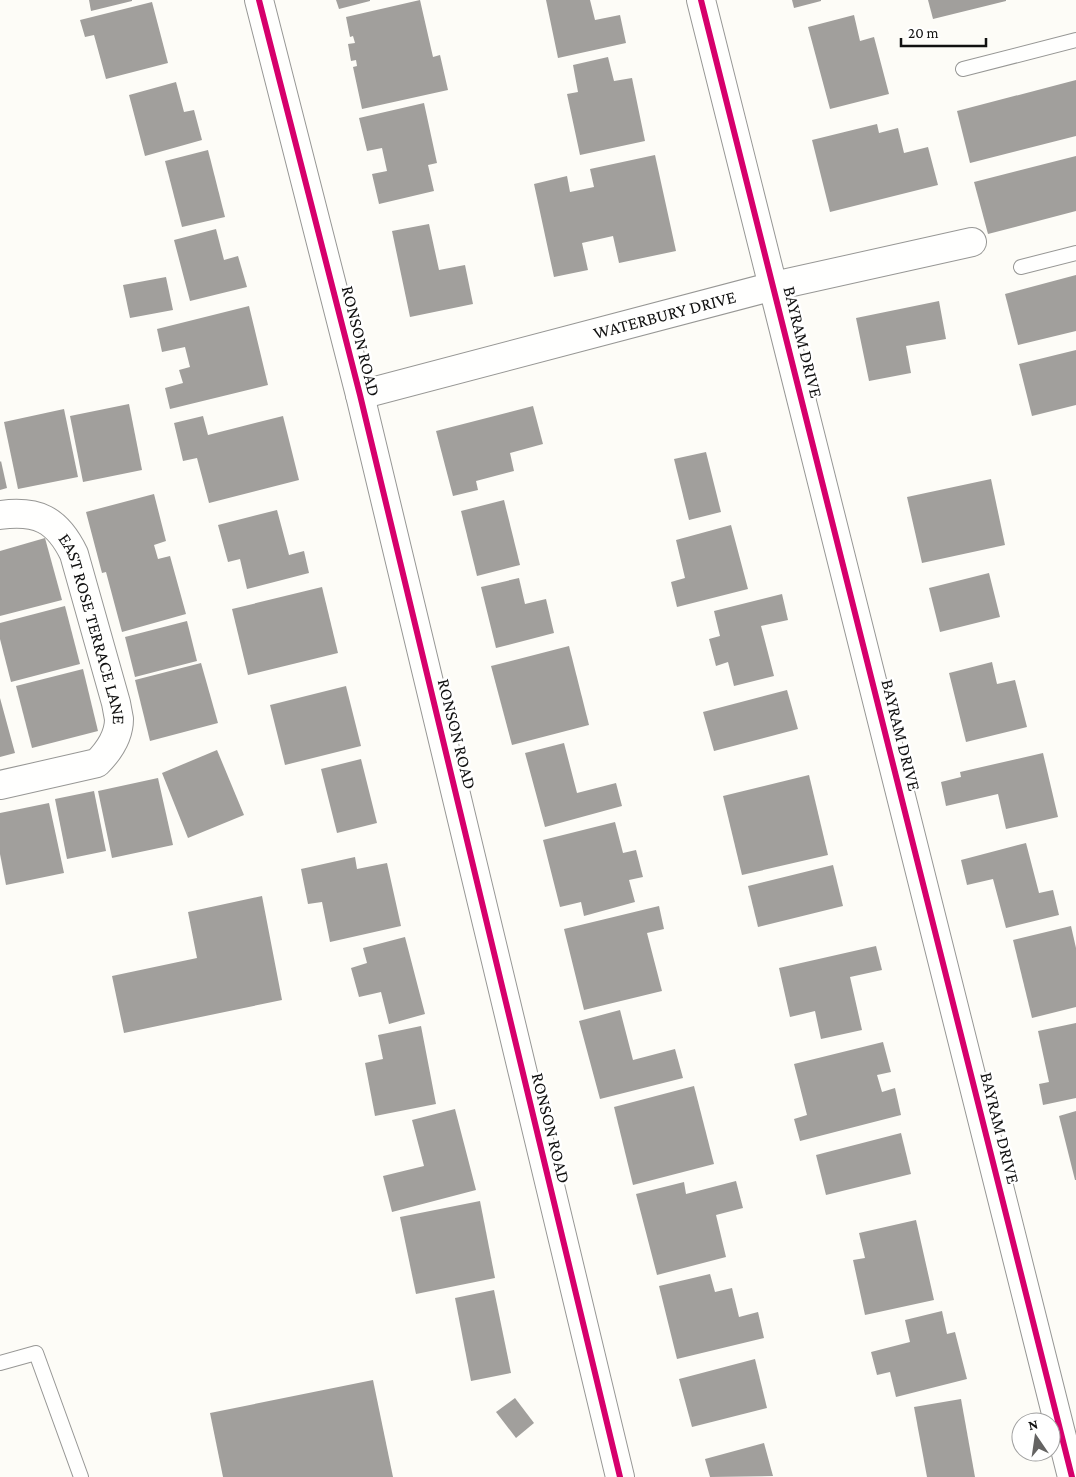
<svg xmlns="http://www.w3.org/2000/svg" width="1076" height="1477" viewBox="0 0 1076 1477" font-family="'Crimson Pro',serif">
<style>
.building{fill:#a19f9c}
.lines{fill:none;stroke-linecap:round;stroke-linejoin:round}
.lane-casing{stroke:#979795;stroke-width:16}
.street-casing{stroke:#979795;stroke-width:30}
.lane{stroke:#fffffe;stroke-width:14}
.street{stroke:#fffffe;stroke-width:28}
.cycleway-casing{stroke:#fff;stroke-width:9}
.cycleway{stroke:#d6006c;stroke-width:6}
.labels{text-anchor:middle;stroke-width:5;stroke-linejoin:round;paint-order:stroke}
.street-label{font-size:18px;fill:#111;stroke:#fff}
</style>
<rect width="100%" height="100%" fill="#fdfcf7"/>
<g class="building">
<polygon points="89,0 132,0 132,1 91,11"/>
<polygon points="336,0 370,0 370,1 339,9"/>
<polygon points="420,0 433,57 440,55 448,90 362,109 353,67 357,66 356,60 351,61 348,44 355,43 353,36 350,37 346,17"/>
<polygon points="546,0 590,0 595,20 620,15 626,43 558,58"/>
<polygon points="792,0 821,0 821,1 794,8"/>
<polygon points="928,0 1006,0 1006,1 933,19"/>
<polygon points="152,2 168,63 106,79 94,35 85,37 80,20"/>
<polygon points="854,15 860,41 874,37 889,94 830,109 808,27"/>
<polygon points="608,57 614,81 632,78 645,141 580,155 567,94 578,92 573,65"/>
<polygon points="1076,80 1076,136 970,163 957,111"/>
<polygon points="176,82 184,112 194,110 202,140 145,156 129,95"/>
<polygon points="424,103 437,163 428,165 434,191 379,204 372,174 387,171 382,148 367,151 359,118"/>
<polygon points="877,124 879,133 898,128 904,153 928,147 938,185 830,212 812,140"/>
<polygon points="208,150 225,217 182,227 165,161"/>
<polygon points="655,155 676,251 619,263 613,236 582,243 588,270 554,277 534,184 567,176 570,192 594,187 590,169"/>
<polygon points="1076,156 1076,211 988,234 974,182"/>
<polygon points="429,224 439,270 465,265 473,304 410,317 392,231"/>
<polygon points="216,229 224,260 238,256 247,287 190,301 174,240"/>
<polygon points="1076,275 1076,331 1018,345 1005,294"/>
<polygon points="166,277 173,310 130,318 123,285"/>
<polygon points="939,301 946,339 906,346 911,373 869,381 856,318"/>
<polygon points="249,306 268,385 170,409 165,388 183,383 179,370 190,367 185,347 162,352 157,329"/>
<polygon points="1076,350 1076,405 1032,416 1019,364"/>
<polygon points="129,404 142,470 83,482 70,416"/>
<polygon points="533,406 543,444 510,453 514,471 476,481 478,490 453,496 436,431"/>
<polygon points="64,409 78,477 18,489 4,422"/>
<polygon points="203,416 208,435 283,416 299,480 209,503 197,458 183,461 174,423"/>
<polygon points="706,452 721,512 689,520 674,459"/>
<polygon points="1,461 7,488 0,490 0,462"/>
<polygon points="991,479 1005,545 922,563 907,497"/>
<polygon points="154,494 166,541 154,545 158,559 170,556 186,614 122,632 106,572 102,573 86,512"/>
<polygon points="504,500 520,565 477,576 461,511"/>
<polygon points="277,510 289,555 304,551 309,573 247,589 240,559 228,562 218,525"/>
<polygon points="731,525 748,589 677,607 671,582 685,578 676,540"/>
<polygon points="45,538 62,600 0,616 0,551"/>
<polygon points="989,573 1000,617 940,632 929,588"/>
<polygon points="519,578 525,604 546,599 554,633 496,648 481,587"/>
<polygon points="322,587 338,653 248,675 232,609"/>
<polygon points="782,594 788,620 761,626 774,676 734,686 728,662 716,666 709,639 720,636 714,611"/>
<polygon points="65,606 80,664 11,682 0,639 0,623"/>
<polygon points="187,621 197,661 135,677 125,637"/>
<polygon points="569,646 589,725 512,745 491,666"/>
<polygon points="992,662 997,684 1015,680 1027,727 966,742 949,673"/>
<polygon points="201,663 218,723 150,741 135,680"/>
<polygon points="83,669 98,731 32,748 16,686"/>
<polygon points="346,686 361,746 285,765 270,705"/>
<polygon points="787,690 798,729 714,751 703,712"/>
<polygon points="0,698 15,753 0,757"/>
<polygon points="564,743 577,793 616,783 622,806 545,827 525,753"/>
<polygon points="217,750 244,815 188,838 162,773"/>
<polygon points="1043,753 1058,817 1006,829 998,794 946,806 941,782 961,777 960,772"/>
<polygon points="361,759 377,823 337,833 321,769"/>
<polygon points="809,775 828,855 742,875 723,796"/>
<polygon points="158,778 173,845 112,858 98,791"/>
<polygon points="94,791 106,851 67,859 55,799"/>
<polygon points="49,803 64,873 6,885 0,854 0,813"/>
<polygon points="615,822 623,853 636,850 643,877 629,880 635,902 584,916 581,902 560,907 543,840"/>
<polygon points="1026,843 1039,893 1053,890 1059,915 1006,928 993,879 967,885 961,860"/>
<polygon points="355,857 357,869 387,863 401,926 330,942 322,902 308,904 301,869"/>
<polygon points="833,865 843,906 758,927 748,886"/>
<polygon points="262,896 282,1000 124,1033 112,976 197,958 188,912"/>
<polygon points="659,906 664,929 647,933 662,991 584,1010 564,929"/>
<polygon points="1071,926 1076,948 1076,1007 1032,1018 1013,940"/>
<polygon points="405,937 425,1014 389,1024 381,992 359,997 351,968 367,963 363,948"/>
<polygon points="876,946 882,970 850,977 862,1030 821,1039 815,1011 790,1017 779,968"/>
<polygon points="620,1010 633,1060 675,1049 683,1078 600,1099 579,1021"/>
<polygon points="1076,1023 1076,1098 1043,1105 1039,1084 1049,1082 1038,1031"/>
<polygon points="421,1026 436,1104 375,1116 365,1063 383,1059 378,1035"/>
<polygon points="883,1042 891,1072 877,1075 882,1092 895,1088 901,1115 800,1141 794,1119 807,1115 794,1064"/>
<polygon points="694,1086 714,1164 633,1185 614,1107"/>
<polygon points="455,1109 476,1190 392,1212 383,1176 424,1166 412,1120"/>
<polygon points="1076,1111 1076,1180 1075,1180 1059,1116"/>
<polygon points="901,1133 911,1174 826,1195 816,1155"/>
<polygon points="736,1181 743,1208 716,1215 726,1257 657,1275 636,1194 684,1182 686,1194"/>
<polygon points="480,1201 495,1278 416,1294 400,1217"/>
<polygon points="916,1220 934,1300 865,1315 853,1260 865,1258 859,1233"/>
<polygon points="710,1274 715,1292 732,1288 739,1317 758,1312 764,1338 677,1359 659,1286"/>
<polygon points="494,1290 511,1373 471,1381 455,1298"/>
<polygon points="942,1311 947,1334 955,1332 967,1379 896,1397 890,1372 877,1375 871,1352 910,1342 905,1320"/>
<polygon points="755,1359 767,1408 692,1427 679,1379"/>
<polygon points="373,1380 393,1477 223,1477 210,1413"/>
<polygon points="515,1398 534,1423 516,1438 496,1412"/>
<polygon points="961,1399 975,1477 927,1477 914,1407"/>
<polygon points="764,1443 773,1476 710,1477 705,1459"/>
</g>
<g class="lines">
<defs>
<g id="lane">
<polyline points="963,69 1076,40"/>
<polyline points="1021,267 1076,253"/>
<polyline points="0,1363 36,1353 81,1477"/>
</g>
<g id="street">
<polyline points="259,0 360,395 620,1477"/>
<polyline points="701,0 1072,1477"/>
<path id="s1" d="M360 395 774 286 972 242"/>
<path id="s2" d="M0 515C37 510 57 519 74 554L116 703C117 708 118 714 119 719 119 736 108 752 97 763L0 785"/>
</g>
</defs>
<use href="#lane" class="lane-casing"/>
<use href="#street" class="street-casing"/>
<use href="#lane" class="lane"/>
<use href="#street" class="street"/>
<defs>
<g id="cycleway">
<polyline points="259,0 360,395 620,1477"/>
<polyline points="701,0 1072,1477"/>
</g>
</defs>
<use href="#cycleway" class="cycleway-casing"/>
<use href="#cycleway" class="cycleway"/>
</g>
<g class="labels">
<g class="street-label">
<text dy="6" stroke="none"><textPath href="#s1" startOffset="315">WATERBURY DRIVE</textPath></text>
<text transform="translate(361 341) rotate(76)" y="6">RONSON ROAD</text>
<text transform="translate(803 342) rotate(76)" y="6">BAYRAM DRIVE</text>
<text dy="6" stroke="none"><textPath href="#s2" startOffset="169">EAST ROSE TERRACE LANE</textPath></text>
<text transform="translate(457 734) rotate(76)" y="6">RONSON ROAD</text>
<text transform="translate(901 735) rotate(76)" y="6">BAYRAM DRIVE</text>
<text transform="translate(551 1128) rotate(76)" y="6">RONSON ROAD</text>
<text transform="translate(1000 1128) rotate(76)" y="6">BAYRAM DRIVE</text>
</g>
</g>
<g transform="translate(1036 1437) rotate(347)"><circle r="24" fill="#ffffff" stroke="#a0a0a0"/>
<path d="M0-4L9 19L0 12L-9 19Z" fill="#646362"/>
<text y="-8" font-size="14" font-weight="bold" text-anchor="middle" fill="#111111">N</text>
</g>
<path d="M901 38v8h85v-8" fill="none" stroke="#111111" stroke-width="2.5"/>
<text x="908" y="38" font-size="15" fill="#111111" stroke="#ffffff" stroke-width="4" paint-order="stroke">20 m</text>
</svg>
